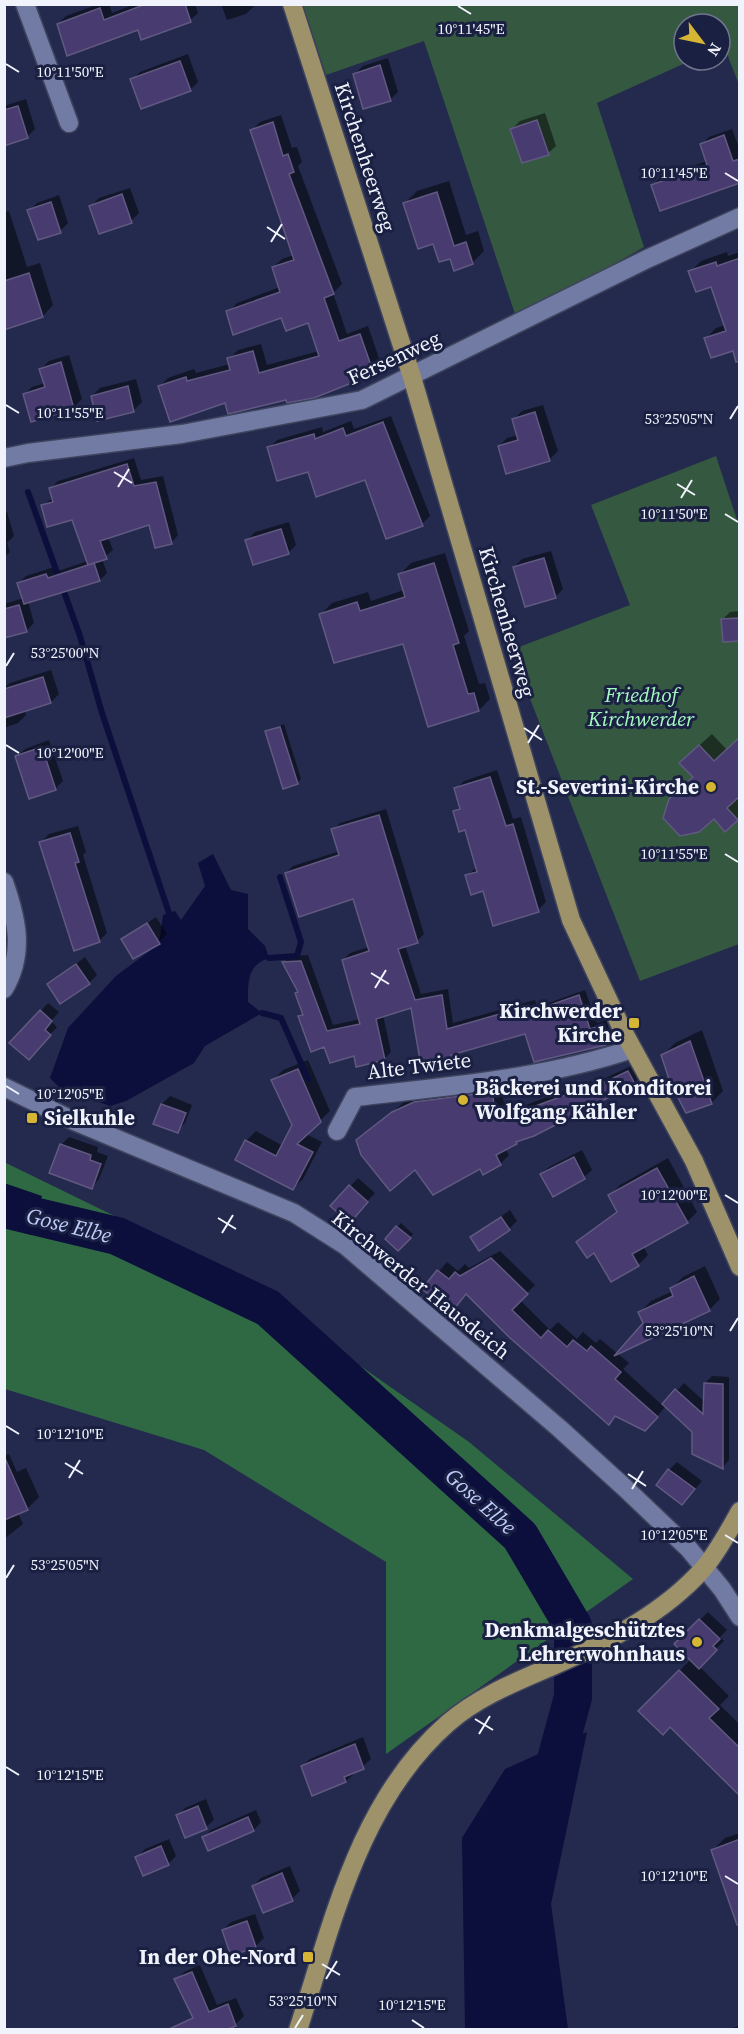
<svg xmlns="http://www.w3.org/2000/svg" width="744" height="2034" viewBox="0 0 744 2034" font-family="'Source Serif 4',serif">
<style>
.green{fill:#355840}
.forest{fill:#2f6944}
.water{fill:#0c0e3c}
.shadow{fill:#0007}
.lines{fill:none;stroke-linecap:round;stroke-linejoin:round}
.stream{stroke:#0c0e3c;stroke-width:6}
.river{stroke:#0c0e3c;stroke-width:38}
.building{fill:#483b6f;stroke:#615981;stroke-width:1.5}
.minor-casing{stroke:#3f445e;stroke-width:21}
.major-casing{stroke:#3f445e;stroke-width:21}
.minor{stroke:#717ba4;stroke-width:18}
.major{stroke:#9e926a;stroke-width:18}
.ticks{fill:none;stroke:#f0f3fc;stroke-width:2}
.poi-dot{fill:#d6b534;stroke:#1a2042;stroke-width:2}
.labels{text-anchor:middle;stroke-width:6;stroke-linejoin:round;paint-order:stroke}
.street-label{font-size:21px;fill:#f0f3fc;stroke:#1a2042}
.park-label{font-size:21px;font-style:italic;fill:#a5fabf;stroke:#1a2042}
.poi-label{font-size:21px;font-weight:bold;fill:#f0f3fc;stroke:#1a2042;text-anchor:end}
.water-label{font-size:22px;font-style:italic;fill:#bfccfc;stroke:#1a2042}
.ticks-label{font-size:15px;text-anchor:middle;fill:#f0f3fc;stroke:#1a2042;stroke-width:6;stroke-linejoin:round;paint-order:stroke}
</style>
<rect width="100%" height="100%" fill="#232a4d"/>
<g class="green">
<polygon points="303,5 739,5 739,85 724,46 720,47 720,24 684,24 684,60 692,60 597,103 644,247 517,320 424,41 326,75"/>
<polygon points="716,456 740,529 739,944 640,981 511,650 630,605 591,505"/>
</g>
<polygon class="forest" points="4,1162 219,1267 469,1442 633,1579 386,1754 386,1562 204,1450 5,1389"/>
<g class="water">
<path d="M213 854 231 890 248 894V929L265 946 269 958C247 965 248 982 248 1002L262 1013 205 1046 194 1063 126 1101 110 1106 60 1088 50 1078 68 1028 116 976 159 944 163 915 175 911 181 920 205 886 198 863Z"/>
<polygon points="4,1183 42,1196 31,1235 5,1227"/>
<polygon points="587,1732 551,1904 568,2029 465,2029 462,1838 505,1769"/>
</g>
<g class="shadow">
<polygon points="99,4 109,4 112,13 135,4 195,4 198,13 190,20 138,28 58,24 66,16"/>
<polygon points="221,4 254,4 254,6 246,14 227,20"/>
<polygon points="188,54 198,82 190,90 132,80 140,72"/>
<polygon points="388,58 398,92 390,100 355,74 363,66"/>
<polygon points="26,99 35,129 27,137 4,139 4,106"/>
<polygon points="545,113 556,146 548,153 512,129 520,121"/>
<polygon points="281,115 292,148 297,147 302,162 298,166 342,284 333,293 347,334 368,326 381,364 373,372 287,398 226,401 159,387 168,378 194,369 196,373 230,364 229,359 238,350 261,344 267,365 319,351 309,321 228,312 237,303 280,287 273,267 282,259 294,255 252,130 260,122"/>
<polygon points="732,129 740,150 740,181 653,185 661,177 707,161 701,145 709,137"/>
<polygon points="449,181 466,235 478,231 484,251 472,263 451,257 434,242 405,203 417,191"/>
<polygon points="130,188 139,213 131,221 91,206 99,198"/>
<polygon points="59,195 68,223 60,231 29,211 37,203"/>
<polygon points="9,211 27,267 40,263 53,305 43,316 4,328 4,212"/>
<polygon points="727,252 728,256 740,252 740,347 705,339 716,328 726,325 712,285 690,272 701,261"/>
<polygon points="69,355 82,399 74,407 32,420 24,395 32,387 45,383 41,369 49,361"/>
<polygon points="136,379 142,402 134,410 98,420 92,396 100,388"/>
<polygon points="543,405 558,451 550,459 507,472 499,446 507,438 519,435 514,419 522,411"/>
<polygon points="391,416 430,516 422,524 366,478 309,470 269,448 277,440 322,427 323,432 351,421 354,429"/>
<polygon points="134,458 141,480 163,476 178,535 171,543 150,523 108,537 113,550 102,559 107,573 100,580 28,601 34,623 26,631 4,637 4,604 24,598 19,583 26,576 54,567 55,572 88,561 73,518 42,506 54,497 51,488 58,481"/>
<polygon points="4,512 7,512 14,536 7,543 10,552 4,557"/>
<polygon points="289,522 296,545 288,553 247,540 255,532"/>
<polygon points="551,551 563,589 555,597 514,567 522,559"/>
<polygon points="445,553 469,631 464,636 479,684 485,683 490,699 479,710 404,642 321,614 332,603 368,592 371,601 404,590 400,574 411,563"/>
<polygon points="740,611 740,639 722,620 730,612"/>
<polygon points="51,670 59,694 51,702 24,710 26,715 18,723 4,728 4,688 10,683"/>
<polygon points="284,724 301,779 297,783 267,732"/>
<polygon points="712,734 727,750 740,738 740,817 725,830 694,777 693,751"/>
<polygon points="49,740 63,781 55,789 17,756 25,749"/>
<polygon points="497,770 513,819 521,817 546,902 538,910 484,889 467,876 477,867 466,828 454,812 461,805 456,789 464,781"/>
<polygon points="386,809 424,934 417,941 405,945 421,994 448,989 453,1023 535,1000 537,1007 585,990 597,1023 606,1020 612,1037 605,1044 526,1032 458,1052 451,1060 412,1006 383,1015 391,1052 384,1059 325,1045 300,1017 304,1013 299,991 284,963 290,956 308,955 333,1025 361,1019 343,960 350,953 369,947 354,897 286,873 293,866 340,851 333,830 340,823"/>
<polygon points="78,826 86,852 83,855 107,933 99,941 41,842 49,834"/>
<polygon points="156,917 167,934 159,942 123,940"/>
<polygon points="85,957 97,975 89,983 49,984"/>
<polygon points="48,1003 59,1012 51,1021 57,1027 36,1050 12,1043"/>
<polygon points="702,1030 723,1091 711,1103 663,1055 675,1043"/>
<polygon points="308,1060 330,1111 306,1134 322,1142 303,1179 293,1188 246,1141 256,1131 283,1146 294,1125 273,1080 283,1070"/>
<polygon points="637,1063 643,1074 634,1083 520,1138 505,1148 509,1155 500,1164 481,1167 415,1168 358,1140 403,1103 425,1093 500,1084 505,1108 510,1105 512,1110 591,1081 593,1084"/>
<polygon points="170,1096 192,1105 185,1123 177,1131 162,1104"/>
<polygon points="69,1137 98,1147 97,1152 108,1156 99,1179 92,1187 61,1145"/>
<polygon points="582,1150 592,1170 575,1185 541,1174 549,1167"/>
<polygon points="668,1158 697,1212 687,1222 643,1246 648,1255 638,1265 578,1242 618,1211 610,1195 620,1185"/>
<polygon points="358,1178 375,1193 357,1213 332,1206"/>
<polygon points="510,1210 517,1221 509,1229 472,1237"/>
<polygon points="401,1223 413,1234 398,1249 387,1239"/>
<polygon points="500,1251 535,1285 520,1300 550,1330 558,1322 577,1339 583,1332 596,1343 600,1339 629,1363 623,1369 663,1406 684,1383 705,1402 705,1383 712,1376 729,1377 729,1460 723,1467 694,1431 666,1406 654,1420 617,1415 609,1423 467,1293 451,1311 424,1289 447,1262 458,1271 465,1264 469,1268"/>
<polygon points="705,1266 720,1299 709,1310 645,1323 640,1312 651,1301 673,1291 672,1288 683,1277"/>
<polygon points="9,1454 17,1472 26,1468 39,1497 27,1509 18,1513 23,1524 4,1539 4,1456"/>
<polygon points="677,1462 702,1481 690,1495 669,1470"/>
<polygon points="708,1612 727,1630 720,1637 724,1641 699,1666 729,1696 720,1705 740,1725 739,1794 670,1725 640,1711 691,1659 676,1644"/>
<polygon points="363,1737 371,1759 346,1781 313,1794 302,1766 310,1759"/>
<polygon points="206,1799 214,1820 206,1827 186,1836 178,1816 185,1808"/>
<polygon points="256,1810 261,1822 254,1830 203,1838 211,1830"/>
<polygon points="740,1833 740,1928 713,1850 725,1838"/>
<polygon points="169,1839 176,1856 168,1864 137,1857 145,1849"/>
<polygon points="290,1866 300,1891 292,1899 263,1911 253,1886 261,1878"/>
<polygon points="255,1914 264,1938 256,1946 232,1955 223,1930 231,1922"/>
<polygon points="200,1965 217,2005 236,1998 244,2016 235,2025 237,2030 199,2030 176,1980 184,1972"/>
<polygon points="740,2025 740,2030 728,2030"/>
</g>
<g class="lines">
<g class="stream">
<polyline points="28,492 80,636 102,713 169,913"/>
<polyline points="269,958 297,956 301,942 280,877"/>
<polyline points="262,1013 281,1018 308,1079"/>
</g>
<polyline class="river" points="4,1209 117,1236 268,1308 520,1536 573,1626 573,1697 547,1793"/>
</g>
<g class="building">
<polygon points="146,4 185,4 191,22 141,40 138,30 67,56 57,24 100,8 104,20"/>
<polygon points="180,61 191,91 141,109 130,79"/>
<polygon points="380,65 391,101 363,109 353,74"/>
<polygon points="18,106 28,138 4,146 4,110"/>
<polygon points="537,120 549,155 522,163 510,129"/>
<polygon points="273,122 283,156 288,154 294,172 289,174 334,294 324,298 339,341 360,334 374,374 314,398 287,403 286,400 228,414 225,403 170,422 158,386 186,377 187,381 230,370 227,358 253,351 259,373 319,356 308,323 286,331 281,318 233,335 226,311 280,292 272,267 294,260 250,130"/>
<polygon points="724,135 733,161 740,159 740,183 660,211 651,185 707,165 700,144"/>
<polygon points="437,192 454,246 466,242 473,264 454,271 450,259 439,262 433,244 418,249 403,203"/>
<polygon points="122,194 132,223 99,234 89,206"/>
<polygon points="51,202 61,233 38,240 27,210"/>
<polygon points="740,258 740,361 736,362 733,351 711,358 704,338 726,331 711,287 696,292 688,271 716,262 717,266"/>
<polygon points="29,273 43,317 4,330 4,281"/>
<polygon points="61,362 74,409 31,422 23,394 45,387 39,369"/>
<polygon points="128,386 134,412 97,421 91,396"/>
<polygon points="535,412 550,461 506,474 498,446 518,440 512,419"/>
<polygon points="383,422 423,526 386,539 365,480 316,497 308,472 277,481 267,447 314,434 315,439 343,428 346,436"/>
<polygon points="127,464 134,486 156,482 172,544 155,548 149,525 100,541 107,559 88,565 94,563 100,581 24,604 17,583 46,574 48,578 88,565 72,520 47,527 41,505 53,502 49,488"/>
<polygon points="281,529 289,554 253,565 245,540"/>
<polygon points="544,558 556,598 525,607 513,567"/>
<polygon points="434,563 459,643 453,645 468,694 474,693 479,711 428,727 403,644 334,663 319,614 357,602 360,611 405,597 398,574"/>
<polygon points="19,605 27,632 4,638 4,609"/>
<polygon points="740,618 740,641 723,642 721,619"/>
<polygon points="43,677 51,703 4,718 4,689"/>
<polygon points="280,727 298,784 283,789 265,731"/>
<polygon points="740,737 740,796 727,808 738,820 725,832 714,819 699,832 680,836 663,818 669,799 693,777 679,763 699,745 714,761"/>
<polygon points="42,747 56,790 29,799 15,756"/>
<polygon points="490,777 506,826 513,824 539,912 493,926 483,891 471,895 465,875 477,872 465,830 459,832 453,811 460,809 454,788"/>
<polygon points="379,815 418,943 398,949 415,1000 442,995 447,1029 528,1006 530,1012 579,995 590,1029 600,1026 606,1045 534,1062 525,1034 451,1055 452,1061 421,1066 411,1008 376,1019 385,1060 356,1067 354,1056 330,1063 324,1047 311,1052 298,1016 303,1015 295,993 298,992 282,962 301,961 327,1031 360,1024 342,960 369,951 353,899 299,917 285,873 339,855 331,829"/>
<polygon points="70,833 79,862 75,863 100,942 74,951 39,842"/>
<polygon points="147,923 160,944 133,959 121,939"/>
<polygon points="76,964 90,984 60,1004 47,984"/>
<polygon points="40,1010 52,1021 45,1030 51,1035 29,1060 9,1043"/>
<polygon points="690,1041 712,1104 686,1113 670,1082 661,1055"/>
<polygon points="298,1069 321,1122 297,1144 313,1152 293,1190 235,1160 245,1140 276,1156 292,1125 271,1080"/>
<polygon points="628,1071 635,1084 534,1136 516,1142 517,1144 496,1155 501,1165 483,1175 480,1169 433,1195 415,1170 390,1191 361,1155 356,1140 392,1112 414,1102 492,1092 496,1116 501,1113 503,1118 582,1089 584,1092"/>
<polygon points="161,1104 186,1113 178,1133 153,1124"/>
<polygon points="60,1144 91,1155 90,1160 101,1164 92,1189 49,1173"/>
<polygon points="574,1157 585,1179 553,1197 540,1174"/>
<polygon points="657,1168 688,1223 632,1254 639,1266 611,1282 594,1253 587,1258 576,1242 617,1212 608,1195"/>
<polygon points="349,1185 368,1202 350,1223 330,1206"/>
<polygon points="501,1217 510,1230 479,1251 470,1237"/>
<polygon points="396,1226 411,1238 398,1251 385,1239"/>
<polygon points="491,1258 528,1294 512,1310 541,1338 548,1330 567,1347 573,1340 587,1351 591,1346 621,1372 615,1379 658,1417 645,1431 615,1416 609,1425 509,1337 466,1294 451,1313 422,1289 437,1270 449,1279 455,1272 460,1276"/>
<polygon points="694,1276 710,1311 614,1356 643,1323 638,1312 673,1296 670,1288"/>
<polygon points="704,1383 723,1384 723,1469 692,1454 692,1432 662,1404 675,1389 703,1414"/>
<polygon points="4,1456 28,1510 4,1520"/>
<polygon points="668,1469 695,1489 682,1505 656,1485"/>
<polygon points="699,1619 720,1639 713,1646 717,1650 699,1669 674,1644"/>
<polygon points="679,1670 719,1709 709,1718 740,1748 740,1796 670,1727 663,1735 638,1711"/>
<polygon points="355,1744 364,1769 344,1777 346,1782 312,1796 301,1766"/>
<polygon points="198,1806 207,1829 185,1838 176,1815"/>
<polygon points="248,1817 254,1831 208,1851 202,1837"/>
<polygon points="740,1839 740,1925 737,1925 711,1850"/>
<polygon points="161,1846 169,1865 143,1876 135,1857"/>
<polygon points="282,1873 293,1901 263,1913 252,1886"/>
<polygon points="247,1921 256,1947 231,1956 222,1930"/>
<polygon points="192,1972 209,2012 228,2004 236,2026 226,2030 167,2030 193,2018 174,1979"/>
</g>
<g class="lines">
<defs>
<g id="minor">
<polyline points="25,4 69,123"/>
<polyline points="4,458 28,453 182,434 362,400 647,259 740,217"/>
<path d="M4 882C17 919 25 953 4 989"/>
<polyline points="4,1087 74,1121 294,1213 346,1246 559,1428 625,1488 689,1549 722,1589 740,1617"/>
<path d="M337 1131 355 1097C448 1086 543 1079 632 1049"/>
</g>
<g id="major">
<polyline points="292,4 412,377 571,920 622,1029 694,1161 740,1267"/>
<path d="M298 2030C333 1922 359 1801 448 1723 479 1696 518 1681 555 1665 608 1642 665 1612 703 1569 718 1552 729 1530 740 1511"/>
</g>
</defs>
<use href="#minor" class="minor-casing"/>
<use href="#major" class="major-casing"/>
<use href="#minor" class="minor"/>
<use href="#major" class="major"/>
</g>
<path class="ticks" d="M458 6 471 14M6 64 19 72M725 173 738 181M267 227 285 239M271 242 282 224M6 405 19 413M730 419 738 406M114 472 132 483M677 484 695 495M118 487 129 469M681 498 692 480M725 514 738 522M6 666 14 653M524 728 542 740M528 743 539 725M6 745 19 753M725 854 738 862M371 973 389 984M375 988 386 970M6 1086 19 1094M725 1195 738 1203M218 1218 236 1229M222 1233 233 1215M730 1331 738 1318M6 1426 19 1434M65 1463 83 1474M628 1474 646 1486M69 1478 80 1460M632 1489 643 1471M725 1535 738 1543M6 1578 14 1565M475 1719 493 1730M479 1734 490 1716M6 1767 19 1775M725 1876 738 1884M322 1964 340 1975M326 1979 337 1961M412 2020 424 2028M295 2028 303 2015"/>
<g class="poi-dot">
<circle cx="711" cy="787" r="6"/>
<rect x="628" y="1017" width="12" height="12" rx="3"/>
<circle cx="463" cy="1100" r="6"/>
<rect x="26" y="1112" width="12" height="12" rx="3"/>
<circle cx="697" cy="1642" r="6"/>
<rect x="302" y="1951" width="12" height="12" rx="3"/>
</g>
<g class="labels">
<g class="street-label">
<text transform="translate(365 157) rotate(72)" y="7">Kirchenheerweg</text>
<text transform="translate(394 358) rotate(-25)" y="7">Fersenweg</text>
<text transform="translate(507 622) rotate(74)" y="7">Kirchenheerweg</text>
<text transform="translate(419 1066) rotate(-7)" y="7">Alte Twiete</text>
<text transform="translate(421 1285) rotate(39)" y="7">Kirchwerder Hausdeich</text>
</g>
<g class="park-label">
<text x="641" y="702">Friedhof<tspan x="641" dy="24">Kirchwerder</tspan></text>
</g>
<g class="poi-label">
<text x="699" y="794">St.-Severini-Kirche</text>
<text x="622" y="1018">Kirchwerder<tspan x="622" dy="24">Kirche</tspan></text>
<text x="475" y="1095" text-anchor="start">Bäckerei und Konditorei<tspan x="475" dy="24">Wolfgang Kähler</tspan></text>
<text x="44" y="1125" text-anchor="start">Sielkuhle</text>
<text x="685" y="1637">Denkmalgeschütztes<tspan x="685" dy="24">Lehrerwohnhaus</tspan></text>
<text x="296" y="1964">In der Ohe-Nord</text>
</g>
<g class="water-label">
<text transform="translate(69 1225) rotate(14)" y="8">Gose Elbe</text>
<text transform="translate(481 1501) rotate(42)" y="8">Gose Elbe</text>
</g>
</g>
<g class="ticks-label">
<text x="471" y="34">10°11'45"E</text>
<text x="70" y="77">10°11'50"E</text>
<text x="674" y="178">10°11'45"E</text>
<text x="70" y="418">10°11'55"E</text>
<text x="679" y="424">53°25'05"N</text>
<text x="674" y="519">10°11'50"E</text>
<text x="65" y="658">53°25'00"N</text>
<text x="70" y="758">10°12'00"E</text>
<text x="674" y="859">10°11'55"E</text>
<text x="70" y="1099">10°12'05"E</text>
<text x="674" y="1200">10°12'00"E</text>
<text x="679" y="1336">53°25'10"N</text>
<text x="70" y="1439">10°12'10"E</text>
<text x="674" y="1540">10°12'05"E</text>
<text x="65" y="1570">53°25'05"N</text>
<text x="70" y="1780">10°12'15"E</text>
<text x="674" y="1881">10°12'10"E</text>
<text x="303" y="2006">53°25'10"N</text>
<text x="412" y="2010">10°12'15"E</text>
</g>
<rect width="744" height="2034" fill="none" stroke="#f0f3fc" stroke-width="12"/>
<g transform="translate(702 42) rotate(122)"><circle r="28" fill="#1a2042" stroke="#70748c" stroke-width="1.5"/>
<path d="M0-4.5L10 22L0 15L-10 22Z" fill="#d6b534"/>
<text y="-9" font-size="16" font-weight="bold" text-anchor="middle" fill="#f0f3fc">N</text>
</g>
</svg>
